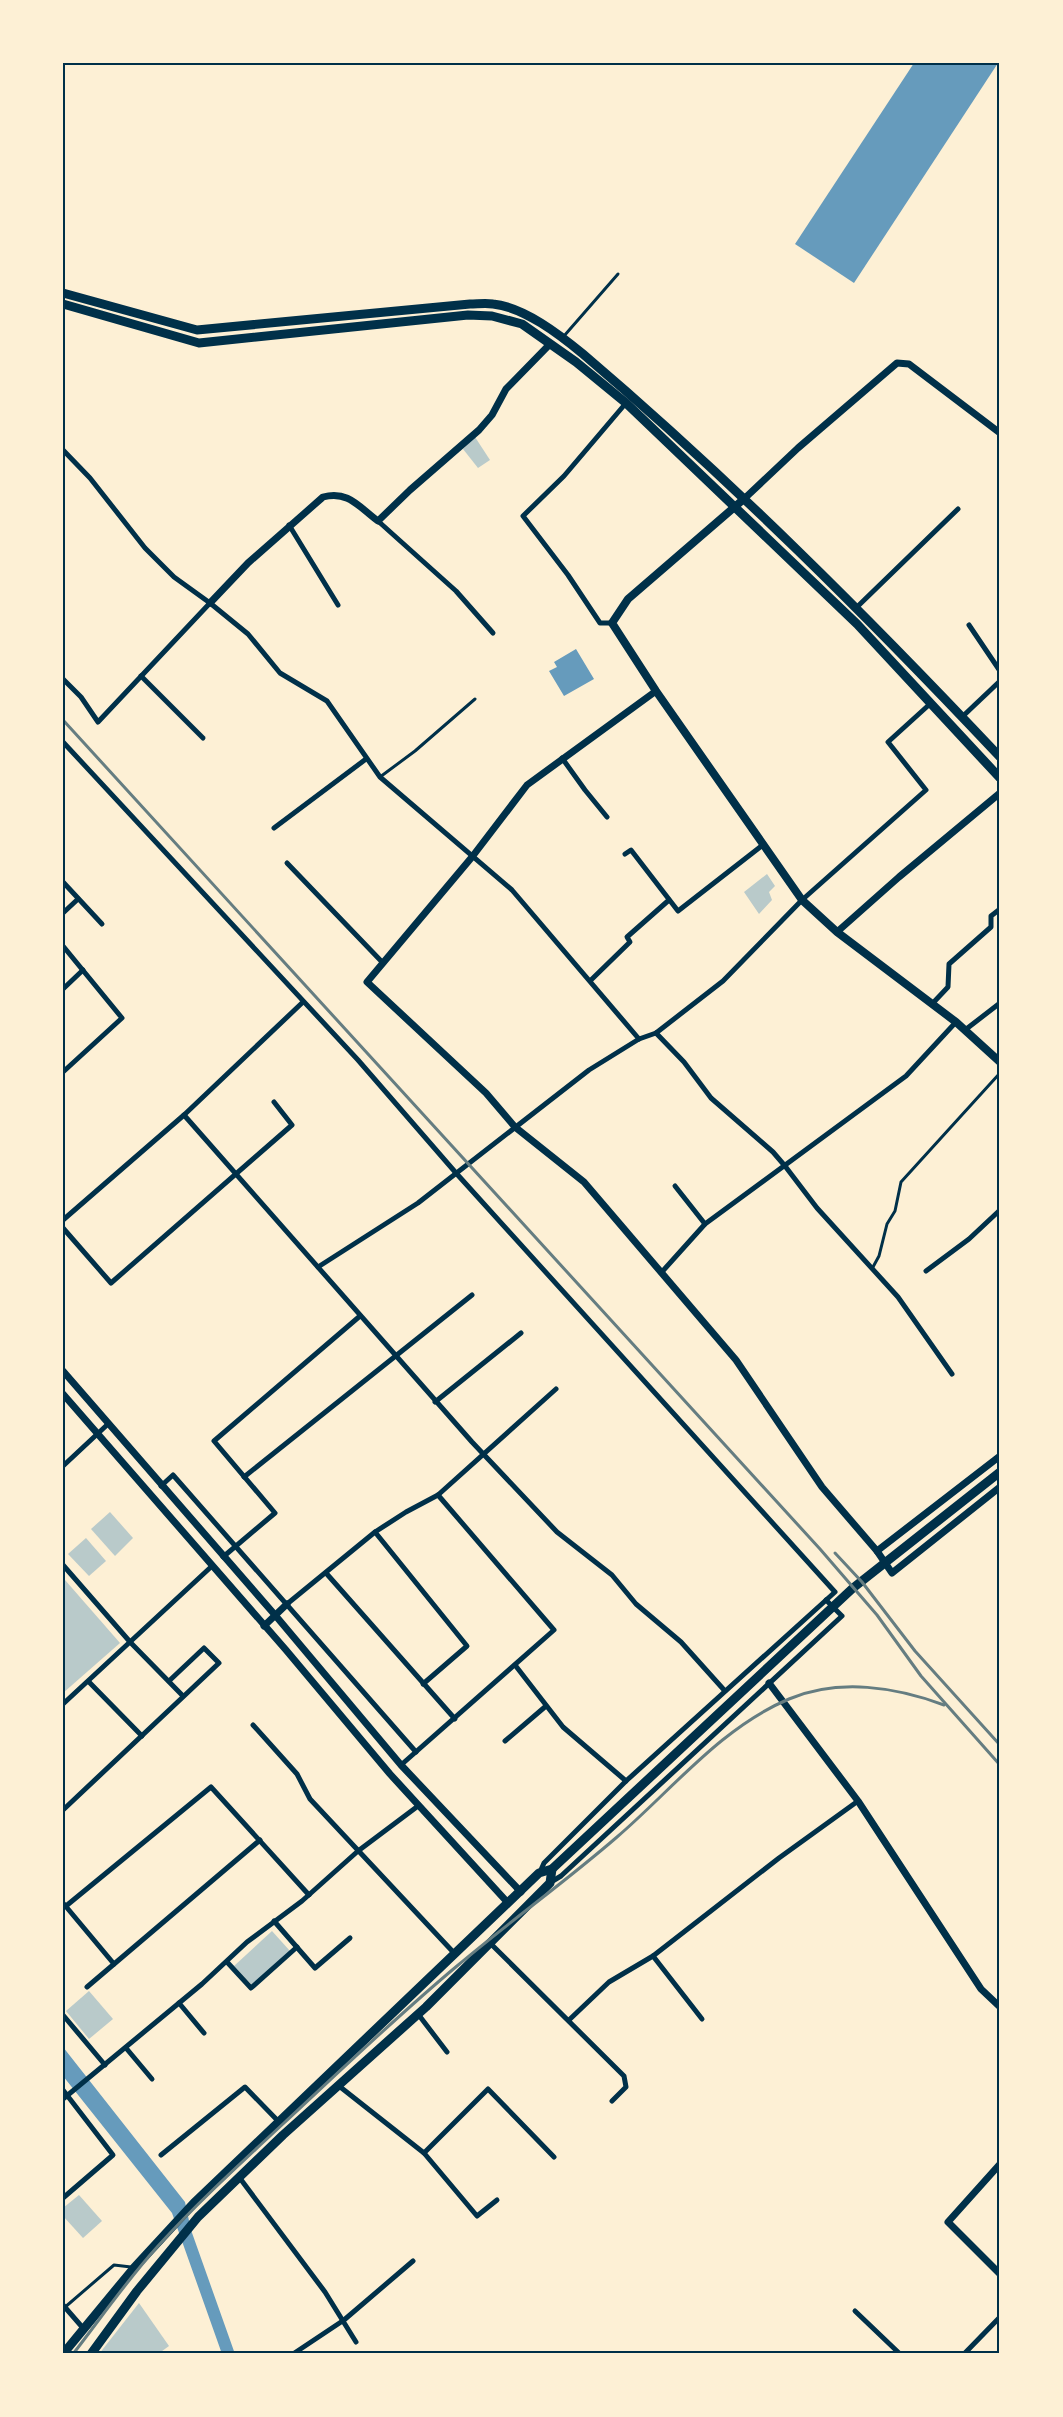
<svg xmlns="http://www.w3.org/2000/svg" width="1063" height="2417" viewBox="0 0 1063 2417" font-family="'Asap Condensed',sans-serif">
<style>
.green{fill:#b9caca}
.water{fill:#669bbc}
.lines{fill:none;stroke-linecap:round;stroke-linejoin:round}
.service{stroke:#003049;stroke-width:3}
.minor{stroke:#003049;stroke-width:5}
.tertiary{stroke:#003049;stroke-width:7}
.secondary{stroke:#003049;stroke-width:8}
.primary{stroke:#003049;stroke-width:9}
.rail{stroke:#657d81;stroke-width:3}
.neatline{fill:none;stroke:#003049;stroke-width:2}
</style>
<rect width="100%" height="100%" fill="#fdf0d5"/>
<g class="green">
<polygon points="475,437 490,460 478,468 463,449"/>
<polygon points="767,874 775,886 769,892 772,900 759,914 744,892"/>
<polygon points="110,1512 133,1538 115,1556 91,1529"/>
<polygon points="86,1538 106,1561 89,1576 68,1554"/>
<polygon points="65,1580 120,1643 63,1693 63,1582"/>
<polygon points="272,1931 290,1951 252,1985 234,1966"/>
<polygon points="89,1991 113,2019 89,2039 66,2011"/>
<polygon points="79,2195 102,2221 83,2238 63,2216 63,2208"/>
<polygon points="139,2303 169,2346 158,2354 99,2354"/>
</g>
<g class="water">
<polygon points="914,63 998,63 854,283 795,244"/>
<polygon points="576,649 594,679 564,696 549,671 557,667 554,662"/>
<polygon points="63,2047 185,2202 191,2230 235,2354 222,2354 172,2213 63,2076"/>
</g>
<g class="lines">
<g class="service">
<polyline points="564,336 618,274"/>
<polyline points="380,777 415,751 475,699"/>
<polyline points="873,1267 879,1256 887,1224 895,1211 901,1182 1000,1073"/>
<polyline points="64,2308 114,2265 131,2267"/>
</g>
<g class="minor">
<polyline points="63,450 90,478 145,548 174,577 210,603 248,634 280,673 327,701 380,777 512,890 639,1039"/>
<polyline points="378,521 456,591 493,633"/>
<polyline points="289,525 338,605"/>
<polyline points="857,607 958,509"/>
<polyline points="612,623 600,623 568,575 523,516 564,476 626,403"/>
<polyline points="969,625 1000,671"/>
<polyline points="141,676 203,738"/>
<polyline points="63,679 81,697 98,722 210,603"/>
<polyline points="962,717 1000,681"/>
<polyline points="63,742 358,1060 456,1173 835,1592 626,1781 544,1863 540,1872"/>
<polyline points="562,758 585,790 607,817"/>
<polyline points="274,828 366,759"/>
<polyline points="625,854 631,850 678,911 764,844"/>
<polyline points="287,863 383,963"/>
<polyline points="63,882 102,924"/>
<polyline points="63,913 78,899"/>
<polyline points="63,946 122,1018 63,1072"/>
<polyline points="591,980 630,942 627,937 669,900"/>
<polyline points="63,989 83,970"/>
<polyline points="932,1004 948,987 949,964 991,927 991,916 1000,909"/>
<polyline points="965,1030 1000,1003"/>
<polyline points="656,1033 684,1062 711,1098 773,1152 785,1166 817,1208 898,1297 952,1374"/>
<polyline points="184,1115 472,1442 557,1532 612,1575 636,1604 681,1642 725,1691"/>
<polyline points="675,1186 705,1224"/>
<polyline points="63,1220 184,1115 303,1002"/>
<polyline points="63,1228 111,1283 292,1125 274,1102"/>
<polyline points="318,1267 418,1203 589,1070 639,1039 656,1033 723,981 802,900 926,790 888,742 931,703"/>
<polyline points="926,1271 969,1239 1000,1210"/>
<polyline points="661,1273 705,1224 906,1076 956,1022"/>
<polyline points="435,1402 521,1333"/>
<polyline points="63,1466 108,1424"/>
<polyline points="244,1477 472,1295"/>
<polyline points="161,1486 173,1475 416,1752"/>
<polyline points="375,1532 467,1646 423,1684"/>
<polyline points="223,1557 275,1513 214,1441 360,1316"/>
<polyline points="63,1565 131,1643 183,1696"/>
<polyline points="326,1573 455,1719"/>
<polyline points="287,1604 375,1532 406,1512 438,1495 556,1389"/>
<polyline points="515,1665 563,1727 626,1781"/>
<polyline points="89,1682 142,1736"/>
<polyline points="63,1704 212,1566"/>
<polyline points="253,1725 297,1774 310,1799 455,1954"/>
<polyline points="505,1741 546,1706"/>
<polyline points="401,1765 554,1630 438,1495"/>
<polyline points="63,1810 219,1663 204,1648 169,1681"/>
<polyline points="551,1882 561,1876 842,1616 826,1600"/>
<polyline points="63,1903 114,1964"/>
<polyline points="66,1906 211,1787 309,1895"/>
<polyline points="274,1921 315,1968 350,1938"/>
<polyline points="490,1943 624,2076 626,2087 612,2101"/>
<polyline points="653,1956 702,2019"/>
<polyline points="227,1962 251,1988 297,1947"/>
<polyline points="87,1987 260,1840"/>
<polyline points="179,2003 204,2033"/>
<polyline points="418,2014 447,2052"/>
<polyline points="63,2015 105,2065"/>
<polyline points="569,2020 609,1982 653,1956 779,1858 858,1801"/>
<polyline points="126,2048 152,2079"/>
<polyline points="339,2086 424,2153 477,2216 497,2200"/>
<polyline points="63,2090 113,2155 63,2198"/>
<polyline points="63,2099 202,1984 247,1942 302,1901 358,1851 418,1806"/>
<polyline points="424,2153 488,2089 554,2157"/>
<polyline points="161,2155 245,2087 280,2123"/>
<polyline points="239,2177 325,2292 356,2342"/>
<polyline points="63,2305 83,2328"/>
<polyline points="855,2311 900,2354"/>
<polyline points="293,2354 344,2320 413,2261"/>
<polyline points="964,2354 1000,2317"/>
</g>
<g class="tertiary">
<polyline points="745,498 798,448 897,363 909,364 1000,433"/>
<path d="M210 603 248 563 323 497C348 490 359 507 378 521L410 490 479 430 492 415 506 389 550 344"/>
<polyline points="656,691 527,785 472,857 367,982 486,1093 515,1127 584,1182 736,1360 822,1487 877,1551 892,1573 1000,1487"/>
<polyline points="837,932 899,877 1000,793"/>
<polyline points="63,1371 275,1615 401,1765 521,1892"/>
<polyline points="63,1394 286,1650 390,1774 508,1903"/>
<polyline points="877,1551 1000,1456"/>
<polyline points="264,1626 287,1604"/>
<polyline points="769,1683 858,1801 981,1989 1000,2007"/>
<polyline points="1000,2164 948,2222 1000,2274"/>
</g>
<polyline class="secondary" points="745,498 628,599 612,623 656,691 802,900 837,932 956,1022 1000,1062"/>
<g class="primary">
<path d="M63 293 197 330 470 304C477 304 486 303 493 304 524 307 560 335 583 354 731 480 867 616 1000 757"/>
<polyline points="63,304 199,343 468,315 492,316 522,324 576,362 626,403 857,624 1000,778"/>
<polyline points="63,2354 134,2268 194,2203 539,1873 552,1869 853,1588 1000,1472"/>
<polyline points="91,2354 137,2291 198,2217 283,2135 426,2007 550,1883 552,1869"/>
</g>
<g class="rail">
<polyline points="63,720 820,1549 877,1615 921,1676 1000,1765"/>
<polyline points="835,1553 862,1582 915,1651 1000,1745"/>
<path d="M73 2354C101 2318 127 2280 158 2246 197 2203 241 2163 284 2123 341 2070 397 2016 457 1966 509 1922 565 1882 617 1837 672 1790 720 1728 789 1699 839 1678 896 1687 944 1705"/>
</g>
</g>
<rect width="1063" height="2417" fill="none" stroke="#fdf0d5" stroke-width="129"/>
<rect x="64" y="64" width="934" height="2288" class="neatline"/>
</svg>
